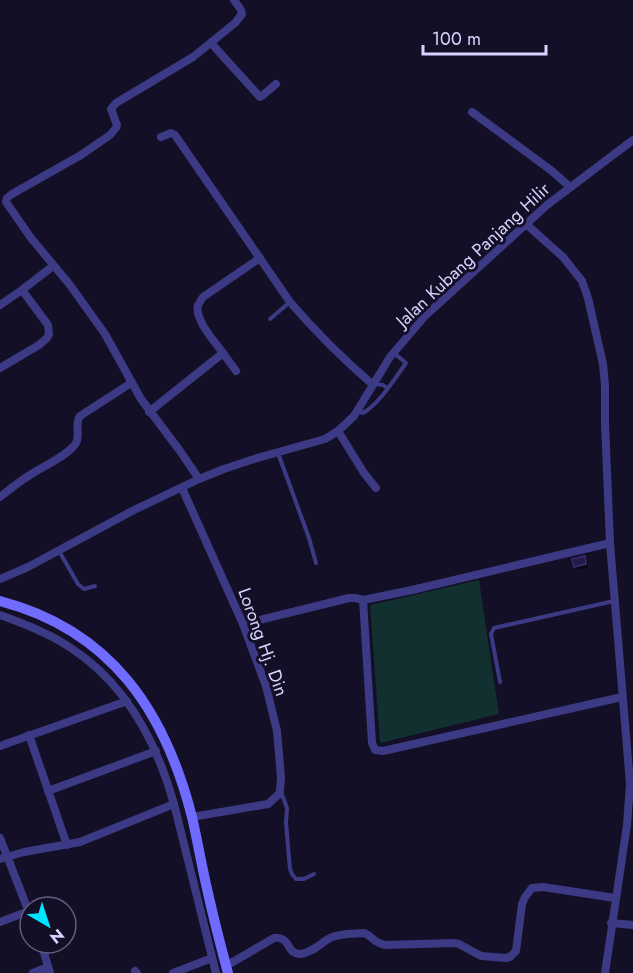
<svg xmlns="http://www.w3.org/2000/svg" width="633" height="973" viewBox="0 0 633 973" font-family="Jost,sans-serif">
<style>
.grass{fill:#12302f}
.building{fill:#241b47;stroke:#3b2d73;stroke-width:1.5;filter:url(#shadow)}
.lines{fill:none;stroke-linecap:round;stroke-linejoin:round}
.service{stroke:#3d3a85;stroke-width:4}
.minor{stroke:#3d3a85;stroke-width:8}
.secondary{stroke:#6f6bff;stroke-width:10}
.labels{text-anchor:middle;stroke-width:6;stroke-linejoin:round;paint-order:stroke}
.street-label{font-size:18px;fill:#d9d4ff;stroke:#130f26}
</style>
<defs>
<filter id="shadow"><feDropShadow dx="4" dy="4" stdDeviation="3" flood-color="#0009"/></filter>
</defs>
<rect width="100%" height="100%" fill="#130f26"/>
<polygon class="grass" points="479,580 499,714 380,743 370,605"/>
<polygon class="building" points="585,556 586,564 574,567 572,559"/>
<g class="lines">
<g class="service">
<polyline points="270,319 290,302"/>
<polyline points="374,384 383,385 387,388"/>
<path d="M357 411 363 413C380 403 395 378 406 363L394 353"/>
<polyline points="278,453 309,538 316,563"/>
<polyline points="59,551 78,584 84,589 95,586"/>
<polyline points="500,682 491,634 494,628 614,601"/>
<polyline points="281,792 287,808 286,823 290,869 292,874 296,879 304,879 314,874"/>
</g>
<g class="minor">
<polyline points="211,43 260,97 262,96 276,84"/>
<polyline points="472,112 552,171 570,187"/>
<path d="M161 137 171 133 175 135 290 302C315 331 343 359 372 384"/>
<polyline points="526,224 563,257 582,281 588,298 603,364 605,385 605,423 610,543 630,784 627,825 605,973"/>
<polyline points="0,305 22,290 53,266"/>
<polyline points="223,353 236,371"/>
<polyline points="0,368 39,345 47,338 49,334 48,325 22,290"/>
<path d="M149 412 223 353C215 342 194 319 198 305 199 304 202 298 203 297L260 258"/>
<polyline points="338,431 364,473 376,488"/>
<polyline points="199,479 180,451 141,399 105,334 70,285 31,238 6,202 7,198 12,194 81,155 110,135 116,128 117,125 111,109 116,103 193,57 235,23 242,14 241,10 234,0"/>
<polyline points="182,488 243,624 266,686 277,731 281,778 280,791 278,795 268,804 192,817"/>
<path d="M0 497C10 489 20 481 30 475 42 467 69 455 76 443 81 434 74 424 80 416L131 383"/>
<polyline points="0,579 28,567 134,510 199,479 224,469 254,459 325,439 338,431 354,416 390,357 425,316 547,205 633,140"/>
<polyline points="363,600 372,743 375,750 383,751 622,697"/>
<path d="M0 615C24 624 49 633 71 648 126 684 157 743 174 804L80 842 24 852 0 859"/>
<polyline points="243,624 349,598 355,598 363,600 412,590 610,543"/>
<polyline points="29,735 67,845"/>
<polyline points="0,746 127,701"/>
<polyline points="48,791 156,751"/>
<polyline points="174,804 216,973"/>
<polyline points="0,838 30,915"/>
<polyline points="0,922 29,911"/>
<polyline points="611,923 633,925"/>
<polyline points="41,943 50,973"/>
<path d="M226 966 274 938C291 936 286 954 300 954 312 953 321 943 330 938 340 933 353 934 364 933 373 936 373 943 385 945L453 943 459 944 481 956 506 958 510 957 516 951 522 904 525 897 532 888 543 887 615 898"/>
<polyline points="135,971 137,973"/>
<polyline points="33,973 48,967"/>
<polyline points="173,973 212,958"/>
</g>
<path class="secondary" d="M0 601C111 630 165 711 192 817 198 843 202 868 208 893 214 920 221 947 228 973"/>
</g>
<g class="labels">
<g class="street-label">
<text transform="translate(473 255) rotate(-43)" y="6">Jalan Kubang Panjang Hilir</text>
<text transform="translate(263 642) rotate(70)" y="6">Lorong Hj. Din</text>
</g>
</g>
<g transform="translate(48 925) rotate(141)"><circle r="28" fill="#130f26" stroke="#625e7d" stroke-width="1.5"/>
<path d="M0-4.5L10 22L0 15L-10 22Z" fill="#00e5ff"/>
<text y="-9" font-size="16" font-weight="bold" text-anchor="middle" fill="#d9d4ff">N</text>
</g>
<path d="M423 45v9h123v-9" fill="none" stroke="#d9d4ff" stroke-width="3"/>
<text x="432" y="45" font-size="18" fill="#d9d4ff" stroke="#130f26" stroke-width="4.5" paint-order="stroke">100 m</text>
</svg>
